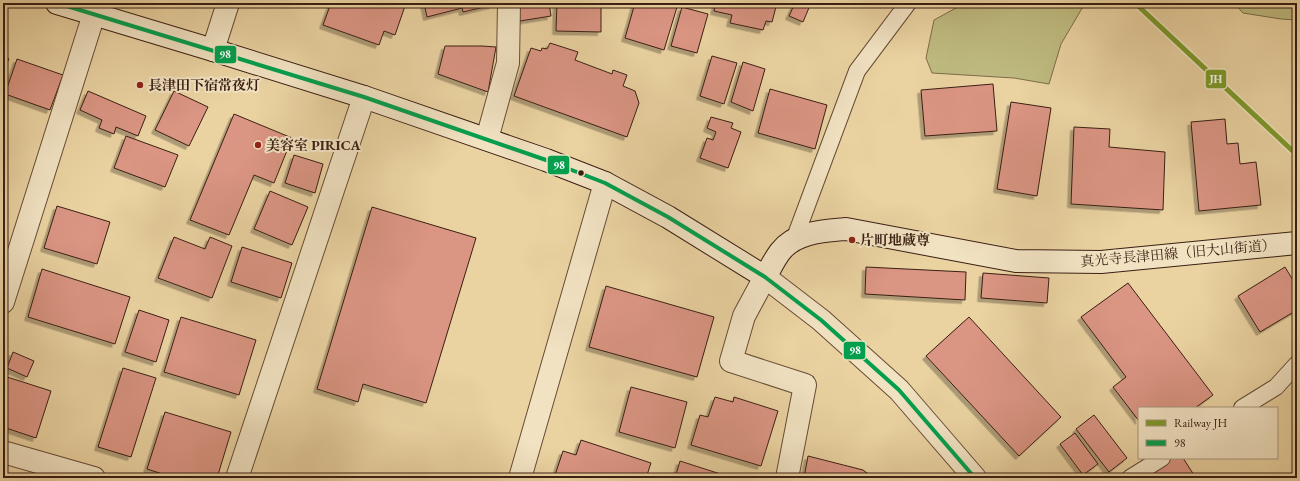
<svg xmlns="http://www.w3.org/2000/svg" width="1300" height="481" viewBox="0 0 1300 481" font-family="'EB Garamond','Noto Serif JP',serif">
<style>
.green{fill:#beba7f;stroke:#7c6c49}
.building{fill:#da9583;stroke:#3a1f13;filter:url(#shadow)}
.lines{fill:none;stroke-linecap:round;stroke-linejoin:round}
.service-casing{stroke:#664c36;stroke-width:18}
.minor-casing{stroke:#664c36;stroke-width:24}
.tertiary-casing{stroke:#664c36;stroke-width:24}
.secondary-casing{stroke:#3a1f13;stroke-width:24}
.service{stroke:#f1e2c2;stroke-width:16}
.minor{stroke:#f1e2c2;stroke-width:22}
.tertiary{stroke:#f1e2c2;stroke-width:22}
.secondary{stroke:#f1e2c2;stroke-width:22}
.bus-1-casing{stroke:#f1e2c2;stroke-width:7}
.bus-1{stroke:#039f4e;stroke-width:4}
.rail-1-casing{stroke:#f1e2c2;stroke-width:8}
.rail-1{stroke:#7d9929;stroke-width:5}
.poi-dot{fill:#8f2418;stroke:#f1e2c2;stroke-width:1.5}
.bus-dot{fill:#3a1f13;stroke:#f1e2c2;stroke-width:1.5}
.labels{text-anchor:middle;stroke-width:4;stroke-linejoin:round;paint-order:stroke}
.poi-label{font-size:14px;font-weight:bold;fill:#3a1f13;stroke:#f1e2c2;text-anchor:start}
.street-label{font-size:14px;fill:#3a1f13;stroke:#f1e2c2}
.line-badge{stroke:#f1e2c2;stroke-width:1.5}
.badge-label{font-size:11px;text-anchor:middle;font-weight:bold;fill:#fff}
</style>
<defs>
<filter id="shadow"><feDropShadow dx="-3.5" dy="3.5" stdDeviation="0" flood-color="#0004"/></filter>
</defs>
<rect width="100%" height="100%" fill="#ead2a1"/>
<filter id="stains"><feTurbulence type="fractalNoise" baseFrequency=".005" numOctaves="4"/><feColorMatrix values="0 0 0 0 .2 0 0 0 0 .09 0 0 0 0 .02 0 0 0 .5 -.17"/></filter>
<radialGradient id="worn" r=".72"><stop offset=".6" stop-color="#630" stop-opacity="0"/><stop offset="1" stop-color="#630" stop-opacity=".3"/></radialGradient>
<g class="green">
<polygon points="965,3 1084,3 1084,5 1061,44 1049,84 1014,78 932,73 926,58 934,20"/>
<polygon points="1234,3 1297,3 1297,20 1281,19 1243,13"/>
</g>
<g class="building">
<polygon points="331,3 406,3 395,35 384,31 379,45 323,25"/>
<polygon points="424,3 492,3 493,5 463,12 462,8 427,17"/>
<polygon points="517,3 549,3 551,16 520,21"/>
<polygon points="557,3 601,3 601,32 556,31"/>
<polygon points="635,3 664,3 677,7 664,50 625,38"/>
<polygon points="716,3 777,3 772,22 766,21 763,30 730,23 732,15 714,11"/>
<polygon points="795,3 811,3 803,22 789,16"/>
<polygon points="682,7 708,14 697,53 671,46"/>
<polygon points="550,43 578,52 575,60 612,74 613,70 627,75 623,86 635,91 639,103 627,137 514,96 531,48 541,51 542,48 547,49"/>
<polygon points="445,46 482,46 496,47 488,92 438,74"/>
<polygon points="3,55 9,59 3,70"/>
<polygon points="712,56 737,63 724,104 700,96"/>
<polygon points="17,59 63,75 50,110 5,94"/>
<polygon points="743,62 765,69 753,111 731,102"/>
<polygon points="993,84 997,131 925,136 921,90"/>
<polygon points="770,89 827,105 815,149 758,133"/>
<polygon points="88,91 146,116 138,136 116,127 114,134 99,128 102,120 80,110"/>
<polygon points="174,91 208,107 189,146 155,130"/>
<polygon points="1011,102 1051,108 1037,196 997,189"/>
<polygon points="234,114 292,138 274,183 254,175 229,235 190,220"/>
<polygon points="711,117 733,123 731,128 741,132 728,168 700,158 707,138 713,140 716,132 707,128"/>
<polygon points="1225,119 1227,144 1238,143 1240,164 1256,162 1261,205 1199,211 1191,122"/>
<polygon points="1074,127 1110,129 1109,147 1165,152 1163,210 1071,204"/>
<polygon points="126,136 178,155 165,187 114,168"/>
<polygon points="294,155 323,164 315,193 285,183"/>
<polygon points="270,191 308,207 292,245 254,229"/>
<polygon points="57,206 110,222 97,264 44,248"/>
<polygon points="372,207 476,238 426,403 363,384 358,402 317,389"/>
<polygon points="174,237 205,249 210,237 232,246 212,298 158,278"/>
<polygon points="242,247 292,263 281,298 231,282"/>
<polygon points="866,267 966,272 965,300 865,294"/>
<polygon points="1285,267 1297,287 1297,310 1260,332 1238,296"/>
<polygon points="42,269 130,297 115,344 28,317"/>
<polygon points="983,273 1049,278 1047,303 981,298"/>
<polygon points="1128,283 1213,395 1195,408 1139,408 1139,421 1113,387 1126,377 1081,317"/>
<polygon points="606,286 714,317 697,377 589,347"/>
<polygon points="139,310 169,320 156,362 125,352"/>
<polygon points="181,317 256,340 239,395 164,372"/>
<polygon points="969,317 1061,417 1019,456 926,356"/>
<polygon points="13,352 34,361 27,377 7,368"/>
<polygon points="123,368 156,378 131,457 98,447"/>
<polygon points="4,376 51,391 36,438 3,427 3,379"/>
<polygon points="631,387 687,402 675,448 619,432"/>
<polygon points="715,397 733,402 734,397 778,411 761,466 691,445 700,415 708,417"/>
<polygon points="165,412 231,432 217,478 175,478 147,469"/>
<polygon points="1094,415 1127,458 1109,472 1076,429"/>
<polygon points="1075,433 1098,464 1083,475 1060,444"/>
<polygon points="581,440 651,463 646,478 554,478 563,451 576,455"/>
<polygon points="808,456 863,470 874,478 804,478"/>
<polygon points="1167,458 1183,458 1194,475 1190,478 1152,478 1147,471"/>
<polygon points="680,461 733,478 675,478"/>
</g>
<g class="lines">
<defs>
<g id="service">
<polyline points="794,240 857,71 908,3"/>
<polyline points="1242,408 1276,387 1297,364"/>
<polyline points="1130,478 1162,458"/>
</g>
<g id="minor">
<polyline points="213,50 228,3"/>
<polyline points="487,139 508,63 509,3"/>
<polyline points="765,277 744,316 731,361 805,385 787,478"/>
<polyline points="3,302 94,14"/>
<polyline points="3,452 94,478"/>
<polyline points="237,478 364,97"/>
<polyline points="520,478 605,183"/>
</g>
<polyline id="tertiary" points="765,277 821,320 899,390 975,478"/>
<path id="secondary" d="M57 3 213 50 364 97 546 160 605 183 668 217 765 277C770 269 774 260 780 252 795 232 823 231 846 229L1016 261 1101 262 1297 243"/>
</defs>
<use href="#service" class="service-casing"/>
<use href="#minor" class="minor-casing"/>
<use href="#tertiary" class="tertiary-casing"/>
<use href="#secondary" class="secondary-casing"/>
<use href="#service" class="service"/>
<use href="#minor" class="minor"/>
<use href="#tertiary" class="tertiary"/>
<use href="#secondary" class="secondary"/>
<defs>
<polyline id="bus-1" points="57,3 364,97 546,160 605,183 668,217 765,277 821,320 899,390 975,478"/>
</defs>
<use href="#bus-1" class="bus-1-casing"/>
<use href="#bus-1" class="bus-1"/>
<defs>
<polyline id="rail-1" points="1135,3 1297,155"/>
</defs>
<use href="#rail-1" class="rail-1-casing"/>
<use href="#rail-1" class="rail-1"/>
</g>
<g class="poi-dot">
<circle cx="140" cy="85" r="4"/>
<circle cx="258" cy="145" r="4"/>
<circle cx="852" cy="240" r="4"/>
</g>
<circle class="bus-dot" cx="581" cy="173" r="3.5"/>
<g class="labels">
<g class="poi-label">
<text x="148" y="90">長津田下宿常夜灯</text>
<text x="266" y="150">美容室 PIRICA</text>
<text x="860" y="245">片町地蔵尊</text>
</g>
<g class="street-label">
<text transform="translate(1178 253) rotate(-5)" y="5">真光寺長津田線（旧大山街道）</text>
</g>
</g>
<g class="line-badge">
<rect x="214" y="45" width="23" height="19" rx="4" fill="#039f4e"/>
<rect x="1205" y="69" width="22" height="20" rx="4" fill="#7d9929"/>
<rect x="547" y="155" width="23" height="20" rx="4" fill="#039f4e"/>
<rect x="843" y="341" width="23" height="19" rx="4" fill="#039f4e"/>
</g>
<g class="badge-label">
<text x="225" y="58">98</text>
<text x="1216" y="83">JH</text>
<text x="559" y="169">98</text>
<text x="855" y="354">98</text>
</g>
<rect width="1300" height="481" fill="none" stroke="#ead2a1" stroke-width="16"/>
<rect x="4" y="4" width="1292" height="473" fill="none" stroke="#3a1f13" stroke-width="2"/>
<rect x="8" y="8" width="1284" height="465" fill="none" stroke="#3a1f13"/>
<rect x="1138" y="407" width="140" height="52" fill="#f1e2c2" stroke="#a8947c"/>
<rect x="1146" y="420" width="20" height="6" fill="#7d9929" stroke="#a8947c"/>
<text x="1174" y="427" font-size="12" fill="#3a1f13">Railway JH</text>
<rect x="1146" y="440" width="20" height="6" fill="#039f4e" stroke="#a8947c"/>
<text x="1174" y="447" font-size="12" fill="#3a1f13">98</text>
<rect width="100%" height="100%" filter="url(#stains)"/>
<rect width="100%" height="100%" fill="url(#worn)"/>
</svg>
